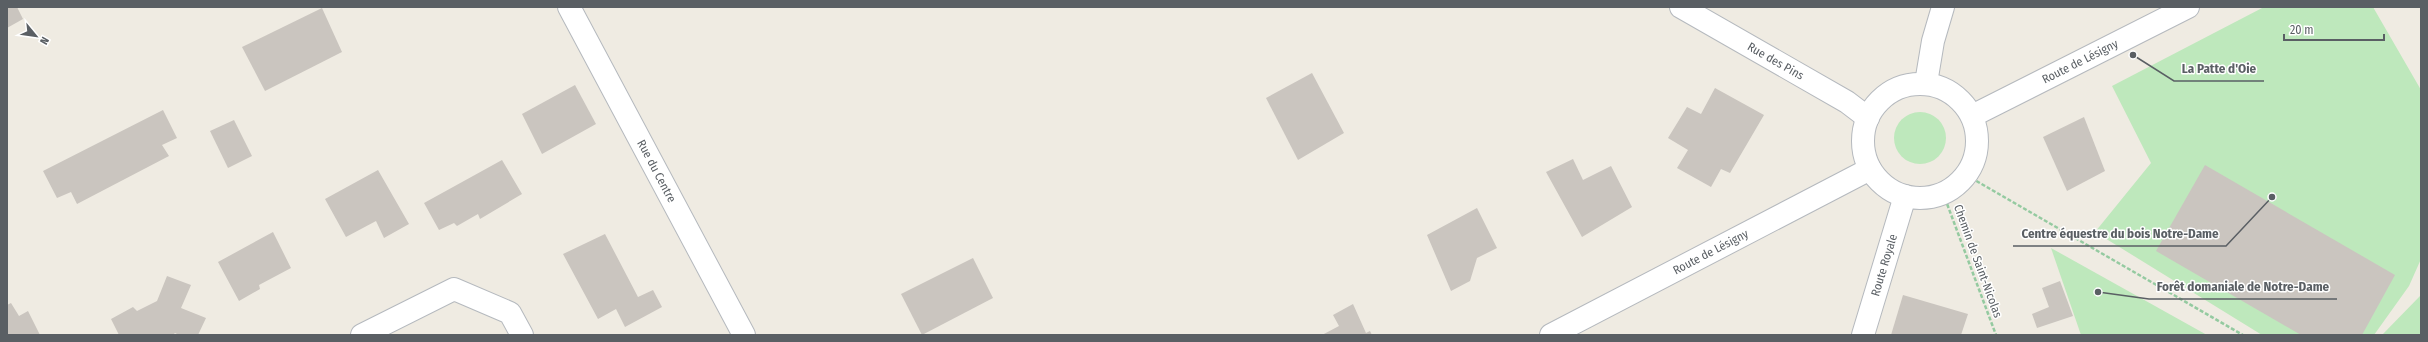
<svg xmlns="http://www.w3.org/2000/svg" width="2428" height="342" viewBox="0 0 2428 342" font-family="'Fira Sans Condensed',sans-serif">
<style>
.green{fill:#bee8bc}
.building{fill:#cac5bf}
.lines{fill:none;stroke-linecap:round;stroke-linejoin:round}
.minor-casing{stroke:#b5b9be;stroke-width:24}
.path{stroke:#94caa0;stroke-width:2.5;stroke-dasharray:4 2;stroke-linecap:butt}
.minor{stroke:#fff;stroke-width:22}
.labels{text-anchor:middle;stroke-width:3;stroke-linejoin:round;paint-order:stroke}
.street-label{font-size:12px;fill:#5a5f64;stroke:#fff}
.leader{fill:none;stroke:#5a5f64;stroke-width:1.5}
.callout-dot{fill:#5a5f64;stroke:#fff;stroke-width:1.5}
.callout-label{font-size:13px;text-anchor:middle;font-weight:bold;fill:#5a5f64;stroke:#fff;stroke-width:3;stroke-linejoin:round;paint-order:stroke}
</style>
<rect width="100%" height="100%" fill="#efebe2"/>
<g class="green">
<polygon points="2264,7 2373,7 2421,90 2421,259 2409,286 2374,335 2262,335 2095,232 2151,163 2112,86"/>
<circle cx="1920" cy="138" r="26"/>
<polygon points="2051,248 2207,335 2081,335"/>
<polygon points="2421,295 2421,335 2382,335"/>
</g>
<g class="building">
<polygon points="7,7 17,7 23,19 7,28"/>
<polygon points="322,8 342,52 265,91 242,47"/>
<polygon points="1312,73 1344,133 1298,160 1266,98"/>
<polygon points="575,85 596,124 542,154 522,114"/>
<polygon points="1715,88 1764,115 1730,173 1721,169 1711,187 1677,168 1688,150 1668,138 1687,107 1701,114"/>
<polygon points="163,110 177,138 162,145 169,156 77,204 71,192 57,198 43,171"/>
<polygon points="2084,117 2105,171 2067,191 2043,137"/>
<polygon points="234,120 252,156 228,168 210,131"/>
<polygon points="1573,159 1583,180 1611,166 1632,207 1582,237 1546,172"/>
<polygon points="502,160 522,194 480,219 478,214 457,226 454,223 439,230 424,203"/>
<polygon points="2205,165 2395,275 2362,335 2301,335 2156,251"/>
<polygon points="378,170 409,224 384,238 376,221 346,237 325,199"/>
<polygon points="1477,208 1497,248 1477,258 1470,281 1451,291 1427,235"/>
<polygon points="273,232 291,268 259,285 260,289 239,301 218,262"/>
<polygon points="605,234 638,297 653,290 662,307 625,327 616,309 598,319 563,254"/>
<polygon points="973,258 993,298 922,335 901,294"/>
<polygon points="167,276 191,285 181,308 206,318 198,335 179,335 175,333 173,335 119,335 111,319 133,307 137,311 157,301"/>
<polygon points="2060,281 2073,316 2037,328 2032,314 2049,307 2042,288"/>
<polygon points="1903,295 1968,314 1961,335 1891,335"/>
<polygon points="11,303 19,316 28,311 40,335 7,335 7,305"/>
<polygon points="1353,304 1366,333 1370,331 1372,335 1322,335 1339,326 1333,315"/>
</g>
<g class="lines">
<defs>
<g id="minor">
<path id="s1" d="M569 7 744 335"/>
<path id="s2" d="M1681 7 1847 102 1868 118"/>
<polyline points="1926,83 1933,41 1943,7"/>
<circle cx="1920" cy="141" r="57"/>
<path id="s3" d="M1972 116 2188 7"/>
<polyline points="362,335 454,289 510,313 522,335"/>
<path id="s4" d="M1551 335 1870 169"/>
<path id="s5" d="M1863 335 1905 196"/>
</g>
</defs>
<use href="#minor" class="minor-casing"/>
<g class="path">
<polyline points="1966,175 2243,335"/>
<polyline points="1943,193 1996,335"/>
</g>
<use href="#minor" class="minor"/>
</g>
<g class="labels">
<g class="street-label">
<text dy="4" stroke="none"><textPath href="#s2" startOffset="109">Rue des Pins</textPath></text>
<text dy="4" stroke="none"><textPath href="#s3" startOffset="121">Route de Lésigny</textPath></text>
<text dy="4" stroke="none"><textPath href="#s1" startOffset="186">Rue du Centre</textPath></text>
<text dy="4" stroke="none"><textPath href="#s4" startOffset="180">Route de Lésigny</textPath></text>
<text transform="translate(1978 261) rotate(70)" y="4">Chemin de Saint-Nicolas</text>
<text dy="4" stroke="none"><textPath href="#s5" startOffset="73">Route Royale</textPath></text>
</g>
</g>
<path class="leader" d="M2133 55L2174 81H2264M2272 197L2226 246H2013M2098 292L2149 299H2337"/>
<g class="callout-dot">
<circle cx="2133" cy="55" r="4"/>
<circle cx="2272" cy="197" r="4"/>
<circle cx="2098" cy="292" r="4"/>
</g>
<g class="callout-label">
<text x="2219" y="73">La Patte d'Oie</text>
<text x="2120" y="238">Centre équestre du bois Notre-Dame</text>
<text x="2243" y="291">Forêt domaniale de Notre-Dame</text>
</g>
<rect width="2428" height="342" fill="none" stroke="#5a5f64" stroke-width="16"/>
<g transform="translate(36 36) rotate(119)" stroke="#ffffff" stroke-width="3" paint-order="stroke">
<path d="M0-3L7 15L0 10L-7 15Z" fill="#5a5f64"/>
<text y="-6" font-size="11" font-weight="bold" text-anchor="middle" fill="#5a5f64">N</text>
</g>
<path d="M2284 34v6h100v-6" fill="none" stroke="#5a5f64" stroke-width="2"/>
<text x="2290" y="34" font-size="12" fill="#5a5f64" stroke="#ffffff" stroke-width="3" paint-order="stroke">20 m</text>
</svg>
